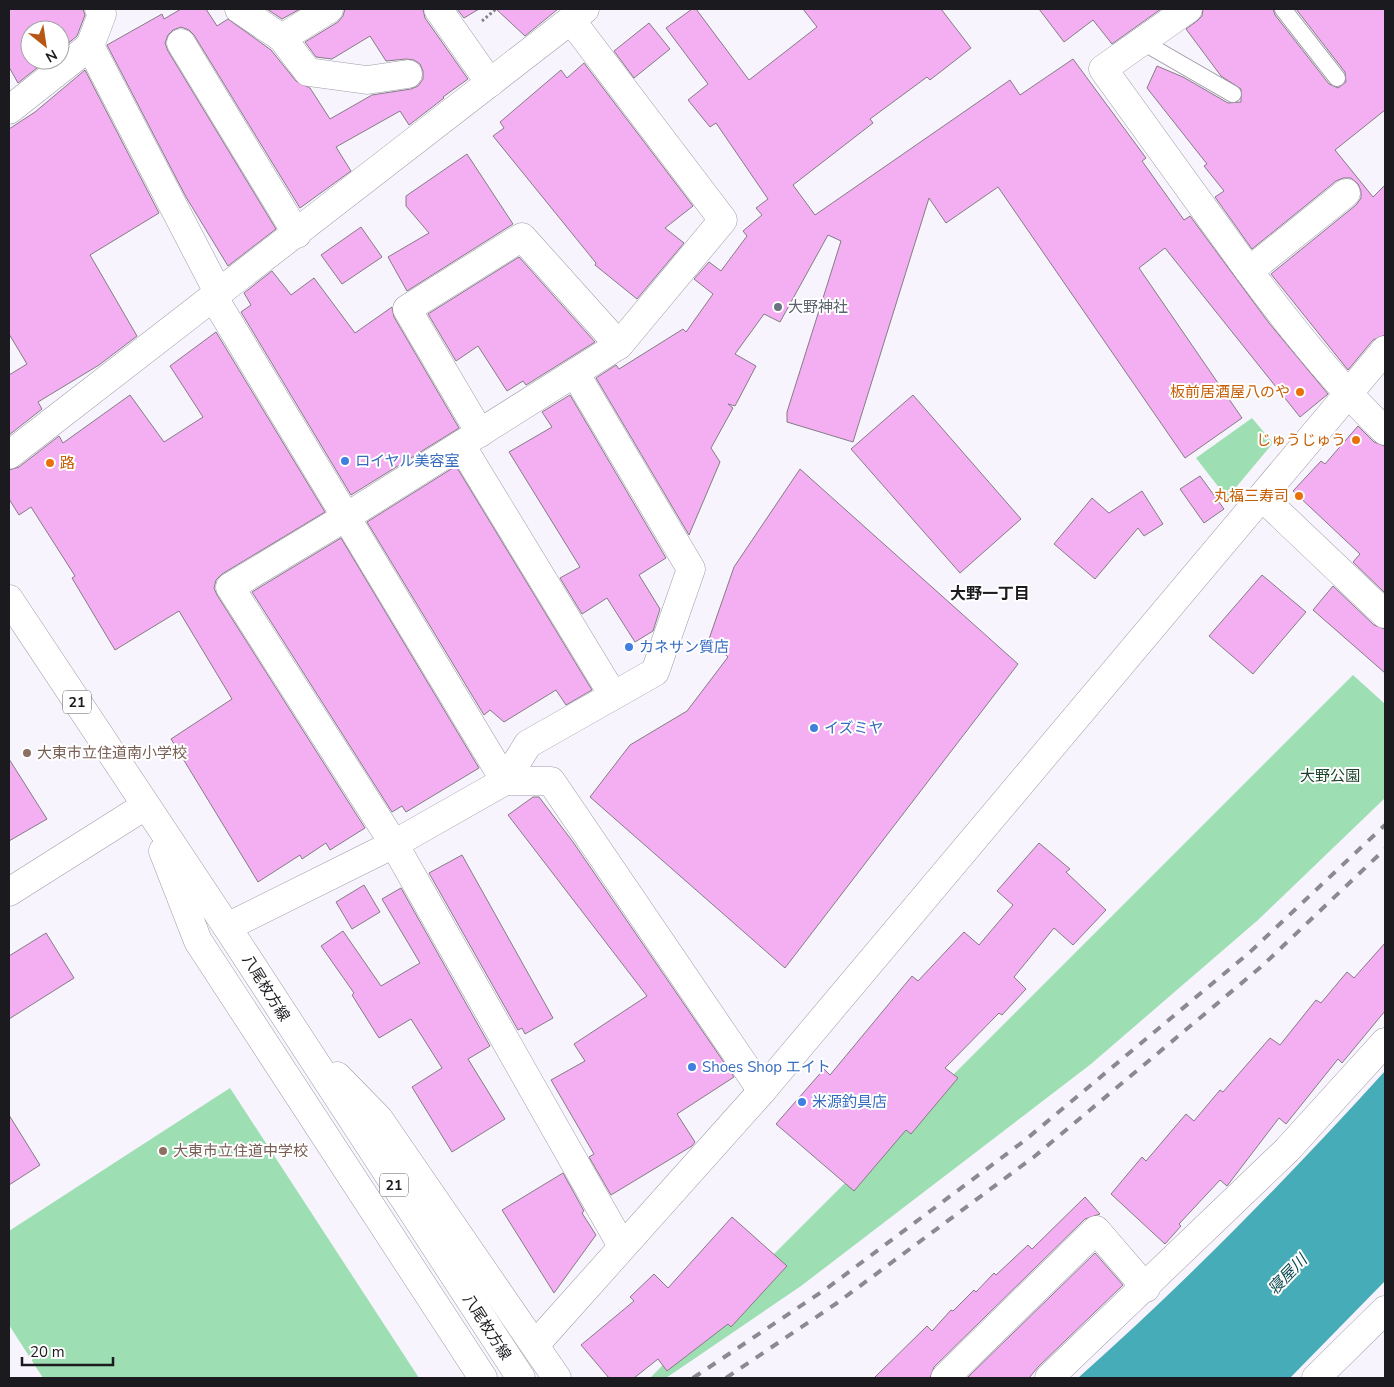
<svg xmlns="http://www.w3.org/2000/svg" width="1394" height="1387" viewBox="0 0 1394 1387" font-family="'Nunito Sans','Noto Sans JP',sans-serif">
<style>
.green{fill:#9ddfb2}
.water{fill:#45acb8}
.building{fill:#f4aff3;stroke:#847c84}
.lines{fill:none;stroke-linecap:round;stroke-linejoin:round}
.service-casing{stroke:#a09ca7;stroke-width:18}
.minor-casing{stroke:#a09ca7;stroke-width:29}
.tertiary-casing{stroke:#a09ca7;stroke-width:29}
.primary-casing{stroke:#a09ca7;stroke-width:29}
.path{stroke:#86848b;stroke-width:3;stroke-dasharray:2.5 2.5;stroke-linecap:butt}
.service{stroke:#fff;stroke-width:16}
.minor{stroke:#fff;stroke-width:28}
.tertiary{stroke:#fff;stroke-width:28}
.primary{stroke:#fff;stroke-width:28}
.rail{stroke:#8c8a91;stroke-width:4;stroke-dasharray:9 9;stroke-linecap:butt}
.worship-dot{fill:#6b7280;stroke:#fff;stroke-width:2}
.food-dot{fill:#e8710a;stroke:#fff;stroke-width:2}
.shop-dot{fill:#3f7fe0;stroke:#fff;stroke-width:2}
.education-dot{fill:#8d6e63;stroke:#fff;stroke-width:2}
.labels{text-anchor:middle;stroke-width:4;stroke-linejoin:round;paint-order:stroke}
.shield{fill:#fff;stroke:#5f5f62;stroke-width:1}
.shield-label{font-size:14px;font-weight:bold;fill:#1b1a1e}
.worship-label{font-size:15px;fill:#5b616d;stroke:#fff;text-anchor:start}
.food-label{font-size:15px;fill:#c56008;stroke:#fff;text-anchor:end}
.shop-label{font-size:15px;fill:#366cbe;stroke:#fff;text-anchor:start}
.education-label{font-size:15px;fill:#785e54;stroke:#fff;text-anchor:start}
.park-label{font-size:15px;fill:#1c4129;stroke:#fff}
.street-label{font-size:15px;fill:#1b1a1e;stroke:#fff}
.neighbourhood-label{font-size:16px;font-weight:bold;fill:#1b1a1e;stroke:#fff}
.water-label{font-size:16px;font-style:italic;fill:#0d4b51;stroke:#fff}
</style>
<rect width="100%" height="100%" fill="#f7f4fe"/>
<g class="green">
<polygon points="1252,418 1273,443 1227,498 1196,458"/>
<polygon points="1353,675 1385,704 1385,798 1258,920 1091,1064 801,1286 666,1378 650,1378"/>
<polygon points="230,1088 419,1378 43,1378 9,1325 9,1231"/>
</g>
<path class="water" d="M1385 1071V1281L1290 1378H1078C1186 1282 1288 1178 1385 1071Z"/>
<g class="building">
<polygon points="9,9 83,9 85,15 77,36 60,50 60,30 30,30 30,60 47,60 18,83 9,67"/>
<polygon points="181,9 206,9 217,26 228,19 271,50 296,81 310,88 330,119 372,95 411,89 418,86 423,79 423,71 420,64 414,60 406,59 386,61 370,36 332,59 316,57 305,42 338,22 343,16 345,9 423,9 425,18 468,79 443,97 444,98 409,125 400,111 336,147 351,171 300,208 194,35 189,30 181,27 173,30 168,35 165,43 168,51 276,229 228,266 186,197 107,45 162,14 164,19"/>
<polygon points="267,9 300,9 282,19"/>
<polygon points="457,9 479,9 464,18"/>
<polygon points="496,9 558,9 525,36"/>
<polygon points="692,9 696,9 749,80 817,27 803,9 941,9 971,48 930,80 927,77 870,119 873,123 793,185 815,215 1010,80 1020,95 1073,59 1146,158 1142,161 1184,220 1190,216 1269,323 1328,394 1300,417 1165,248 1139,268 1242,418 1185,458 998,187 946,223 929,198 853,442 787,422 787,412 841,241 828,235 780,322 764,314 735,354 756,366 735,406 728,404 733,408 711,448 720,462 689,535 596,378 616,365 619,369 683,329 686,332 713,294 694,279 709,262 721,271 747,236 743,231 762,215 756,208 768,199 716,123 710,127 688,100 708,84 666,28"/>
<polygon points="1039,9 1161,9 1112,44 1093,20 1064,42"/>
<polygon points="1203,9 1273,9 1275,15 1329,84 1338,88 1346,82 1345,72 1296,9 1385,9 1385,110 1335,150 1373,197 1385,185 1385,335 1373,340 1348,370 1271,274 1356,205 1361,198 1361,191 1358,184 1351,178 1343,178 1336,181 1252,249 1215,197 1224,191 1204,166 1207,164 1147,88 1157,66 1183,77 1228,103 1241,102 1241,89 1221,76 1186,29 1197,21 1202,16"/>
<polygon points="649,23 670,49 634,78 614,51"/>
<polygon points="584,63 693,206 665,228 684,243 637,299 595,265 596,263 493,136 504,128 500,122 561,70 567,78"/>
<polygon points="85,70 159,213 90,255 137,336 99,365 38,402 42,409 9,435 9,375 27,364 9,334 9,129 35,112"/>
<polygon points="467,154 513,224 407,291 388,257 429,233 406,206 406,196"/>
<polygon points="361,227 382,257 342,284 321,255"/>
<polygon points="519,257 595,342 526,385 523,381 507,391 478,346 456,361 428,314"/>
<polygon points="272,271 291,295 314,278 355,333 392,307 394,317 459,428 351,495 241,312 251,305 244,293"/>
<polygon points="216,332 325,512 222,574 216,580 214,588 217,595 365,828 330,850 326,843 302,859 300,855 258,882 171,739 232,699 179,611 115,650 72,578 75,576 31,507 19,515 9,499 9,470 19,467 59,436 63,443 130,395 164,442 203,417 170,366"/>
<polygon points="570,395 666,558 639,575 660,609 653,631 635,642 607,598 582,614 560,578 580,567 509,452 552,427 542,412"/>
<polygon points="913,395 1021,519 960,573 851,449"/>
<polygon points="1358,426 1374,442 1385,446 1385,593 1353,562 1360,554 1293,491 1321,461 1325,464"/>
<polygon points="456,466 592,690 566,705 556,690 504,722 490,710 484,715 367,522"/>
<polygon points="800,469 1018,664 785,968 590,797 630,745 687,711 728,657 709,639 734,567"/>
<polygon points="1200,476 1224,509 1204,523 1180,489"/>
<polygon points="1142,491 1163,524 1144,536 1138,528 1095,579 1054,544 1092,498 1109,513"/>
<polygon points="341,538 479,768 406,812 402,806 392,812 252,592"/>
<polygon points="1262,575 1306,612 1253,674 1209,636"/>
<polygon points="1333,586 1374,625 1385,629 1385,673 1313,610"/>
<polygon points="9,759 47,819 9,841"/>
<polygon points="533,797 539,797 573,842 734,1077 677,1114 695,1142 692,1146 611,1195 589,1157 594,1154 551,1080 585,1061 574,1044 647,996 508,815"/>
<polygon points="1039,843 1070,869 1066,872 1106,910 1073,945 1054,928 1014,977 1026,989 1002,1015 999,1013 945,1068 958,1078 911,1134 906,1130 854,1191 776,1124 824,1069 830,1075 912,976 918,981 964,932 979,945 1013,905 997,891"/>
<polygon points="462,855 553,1018 525,1034 522,1028 518,1030 429,873"/>
<polygon points="364,885 380,912 352,929 336,902"/>
<polygon points="401,888 490,1046 468,1059 505,1119 452,1152 412,1087 442,1068 411,1019 379,1038 352,995 354,993 321,946 343,931 381,986 420,963 382,899"/>
<polygon points="46,933 74,978 9,1019 9,956"/>
<polygon points="1385,943 1385,1011 1342,1063 1338,1059 1286,1124 1279,1118 1227,1186 1220,1180 1179,1224 1181,1226 1165,1244 1111,1194 1142,1157 1146,1161 1186,1114 1194,1121 1220,1090 1223,1092 1270,1038 1280,1045 1316,1000 1321,1003 1347,972 1354,978"/>
<polygon points="9,1115 40,1165 9,1185"/>
<polygon points="563,1173 584,1211 582,1213 596,1235 554,1293 502,1210"/>
<polygon points="1085,1197 1100,1214 1085,1219 934,1367 930,1378 874,1378 927,1326 932,1331 951,1310 953,1311 974,1290 976,1292 994,1273 996,1275 1028,1245 1032,1249"/>
<polygon points="732,1217 787,1266 731,1327 728,1324 667,1371 658,1359 634,1378 609,1378 581,1345 634,1301 630,1297 654,1274 668,1288"/>
<polygon points="1095,1253 1123,1285 1038,1367 1029,1378 967,1378"/>
</g>
<g class="lines">
<defs>
<g id="service">
<polyline points="1283,9 1337,78"/>
<polyline points="1141,41 1233,94"/>
</g>
<g id="minor">
<polyline points="239,9 282,38 308,72 367,80 408,74"/>
<polyline points="438,9 490,83"/>
<polyline points="1188,9 1103,69 1249,271 1346,193"/>
<polyline points="571,20 723,220 619,345 346,517 230,587 394,844 622,1246"/>
<polyline points="282,38 329,9"/>
<polyline points="181,43 297,234"/>
<polyline points="90,46 219,294"/>
<polyline points="9,110 90,46 102,14 99,9"/>
<path d="M1249 271C1291 328 1334 382 1385 431"/>
<polyline points="214,298 505,781 528,744 655,672 691,569 575,373"/>
<polyline points="480,433 407,309 522,237 619,345"/>
<polyline points="461,445 613,695"/>
<polyline points="1262,497 1385,614"/>
<polyline points="535,1345 762,1091 1385,350"/>
<polyline points="945,1378 1096,1230 1146,1288"/>
<polyline points="1316,1378 1385,1310"/>
</g>
<g id="tertiary">
<polyline points="9,455 585,9"/>
<polyline points="9,892 145,806"/>
<polyline points="227,927 394,844 505,781 551,781 762,1091"/>
<polyline points="1049,1378 1287,1150 1385,1042"/>
</g>
<g id="primary">
<polyline points="9,599 227,927 521,1378"/>
<polyline points="163,851 198,941 483,1378"/>
<polyline points="337,1076 379,1119 557,1378"/>
</g>
</defs>
<use href="#service" class="service-casing"/>
<use href="#minor" class="minor-casing"/>
<use href="#tertiary" class="tertiary-casing"/>
<use href="#primary" class="primary-casing"/>
<polyline class="path" points="482,21 496,9"/>
<use href="#service" class="service"/>
<use href="#minor" class="minor"/>
<use href="#tertiary" class="tertiary"/>
<use href="#primary" class="primary"/>
<g class="rail">
<polyline points="693,1378 826,1289 1024,1141 1250,952 1385,825"/>
<polyline points="726,1378 837,1303 1035,1156 1262,966 1385,849"/>
</g>
</g>
<circle class="worship-dot" cx="778" cy="307" r="5"/>
<g class="food-dot">
<circle cx="1300" cy="392" r="5"/>
<circle cx="1356" cy="440" r="5"/>
<circle cx="50" cy="463" r="5"/>
<circle cx="1299" cy="496" r="5"/>
</g>
<g class="shop-dot">
<circle cx="345" cy="461" r="5"/>
<circle cx="629" cy="647" r="5"/>
<circle cx="814" cy="728" r="5"/>
<circle cx="692" cy="1067" r="5"/>
<circle cx="802" cy="1102" r="5"/>
</g>
<g class="education-dot">
<circle cx="27" cy="753" r="5"/>
<circle cx="163" cy="1151" r="5"/>
</g>
<g class="labels">
<g class="shield">
<rect x="63" y="690.5" width="28" height="23" rx="4"/>
<rect x="380" y="1173.5" width="28" height="23" rx="4"/>
</g>
<g class="shield-label">
<text x="77" y="707">21</text>
<text x="394" y="1190">21</text>
</g>
<g class="worship-label">
<text x="788" y="312">大野神社</text>
</g>
<g class="food-label">
<text x="1290" y="397">板前居酒屋八のや</text>
<text x="1346" y="445">じゅうじゅう</text>
<text x="60" y="468" text-anchor="start">路</text>
<text x="1289" y="501">丸福三寿司</text>
</g>
<g class="shop-label">
<text x="355" y="466">ロイヤル美容室</text>
<text x="639" y="652">カネサン質店</text>
<text x="824" y="733">イズミヤ</text>
<text x="702" y="1072">Shoes Shop エイト</text>
<text x="812" y="1107">米源釣具店</text>
</g>
<g class="education-label">
<text x="37" y="758">大東市立住道南小学校</text>
<text x="173" y="1156">大東市立住道中学校</text>
</g>
<g class="park-label">
<text x="1330" y="781">大野公園</text>
</g>
<g class="street-label">
<text transform="translate(266 988) rotate(58)" y="5">八尾枚方線</text>
<text transform="translate(487 1327) rotate(57)" y="5">八尾枚方線</text>
</g>
<g class="neighbourhood-label">
<text x="990" y="599">大野一丁目</text>
</g>
<g class="water-label">
<text transform="translate(1287 1274) rotate(-46)" y="6">寝屋川</text>
</g>
</g>
<rect width="1394" height="1387" fill="none" stroke="#1b1a1e" stroke-width="20"/>
<g transform="translate(45 45) rotate(150)"><circle r="24" fill="#ffffff" stroke="#a4a3a5"/>
<path d="M0-4L9 19L0 12L-9 19Z" fill="#b85715"/>
<text y="-8" font-size="14" font-weight="bold" text-anchor="middle" fill="#1b1a1e">N</text>
</g>
<path d="M22 1357v8h91v-8" fill="none" stroke="#1b1a1e" stroke-width="2.5"/>
<text x="30" y="1357" font-size="15" fill="#1b1a1e" stroke="#ffffff" stroke-width="4" paint-order="stroke">20 m</text>
</svg>
